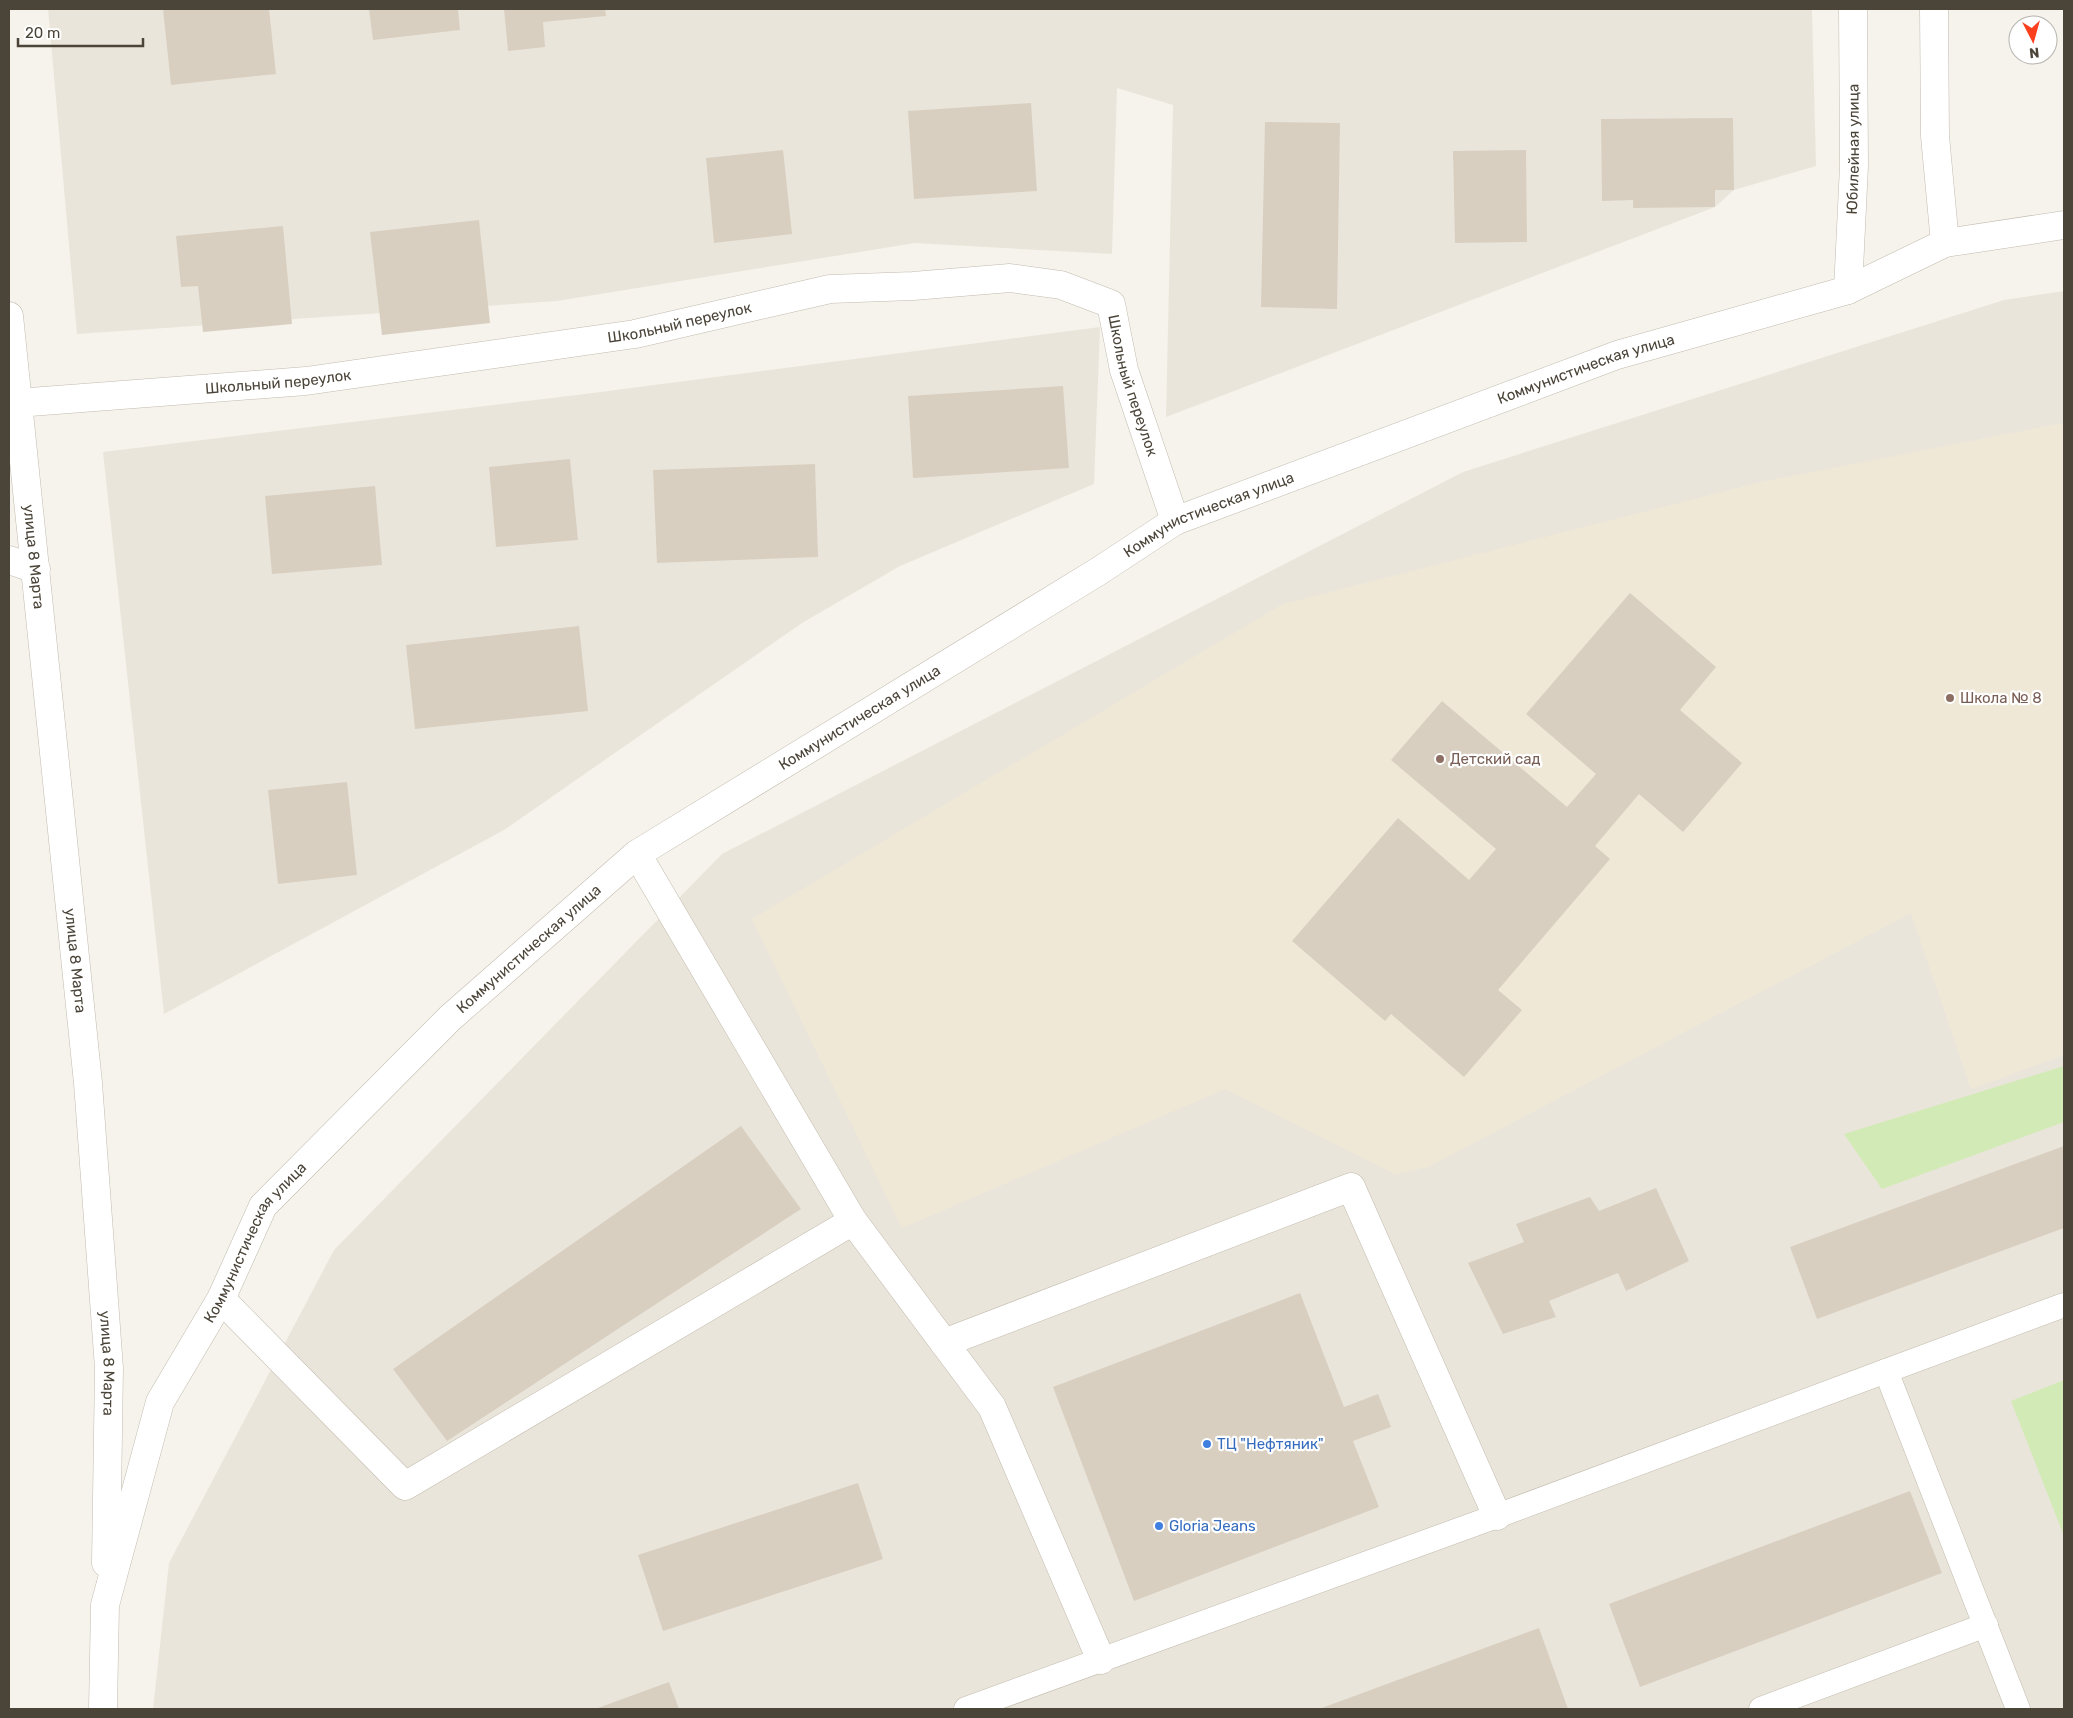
<svg xmlns="http://www.w3.org/2000/svg" width="2073" height="1718" viewBox="0 0 2073 1718" font-family="Rubik,sans-serif">
<style>
.residential{fill:#eae5da}
.education{fill:#efe8d6}
.green{fill:#d2eab5}
.building{fill:#d8cfc1}
.lines{fill:none;stroke-linecap:round;stroke-linejoin:round}
.lane-casing{stroke:#c2bbae;stroke-width:25}
.street-casing{stroke:#c2bbae;stroke-width:29}
.lane{stroke:#fff;stroke-width:24}
.street{stroke:#fff;stroke-width:28}
.education-dot{fill:#8d6e63;stroke:#fff;stroke-width:2}
.shop-dot{fill:#3f7fe0;stroke:#fff;stroke-width:2}
.labels{text-anchor:middle;stroke-width:4.5;stroke-linejoin:round;paint-order:stroke}
.street-label{font-size:15px;fill:#4b4439;stroke:#fff}
.education-label{font-size:15px;fill:#785e54;stroke:#fff;text-anchor:start}
.shop-label{font-size:15px;fill:#366cbe;stroke:#fff;text-anchor:start}
</style>
<rect width="100%" height="100%" fill="#f6f3ec"/>
<g class="residential">
<polygon points="48,9 1812,9 1816,166 1734,190 1715,207 1166,417 1173,105 1117,88 1112,254 915,243 557,301 77,334"/>
<polygon points="2064,291 2064,1709 153,1709 169,1563 334,1250 722,854 1463,472 2004,300"/>
<polygon points="1100,327 1094,484 900,566 802,623 504,830 164,1014 103,452 585,394"/>
</g>
<polygon class="education" points="2064,423 2064,1055 1971,1089 1911,913 1428,1167 1395,1174 1225,1089 902,1228 752,919 1283,604 1761,482"/>
<g class="green">
<polygon points="2064,1066 2064,1122 1882,1189 1844,1134"/>
<polygon points="2064,1380 2064,1536 2011,1401"/>
</g>
<g class="building">
<polygon points="163,9 269,9 276,74 171,85"/>
<polygon points="369,9 458,9 460,30 373,40"/>
<polygon points="504,9 605,9 606,16 543,22 545,47 508,51"/>
<polygon points="1031,103 1037,191 914,199 908,111"/>
<polygon points="1733,118 1734,190 1715,190 1715,207 1633,208 1633,200 1602,201 1601,119"/>
<polygon points="1265,122 1340,123 1337,309 1261,307"/>
<polygon points="783,150 792,234 714,243 706,158"/>
<polygon points="1526,150 1527,242 1455,243 1453,151"/>
<polygon points="479,220 490,323 382,335 370,232"/>
<polygon points="283,226 292,324 203,332 198,286 181,287 176,236"/>
<polygon points="1063,386 1069,468 913,478 908,396"/>
<polygon points="570,459 578,540 496,547 489,467"/>
<polygon points="815,464 818,557 657,563 653,470"/>
<polygon points="375,486 382,565 272,574 265,496"/>
<polygon points="1630,593 1716,667 1680,710 1742,763 1683,832 1639,794 1595,846 1610,859 1498,990 1522,1010 1464,1077 1391,1014 1385,1021 1292,941 1398,818 1469,880 1496,849 1391,760 1442,701 1567,807 1596,774 1526,714"/>
<polygon points="579,626 588,711 415,729 406,645"/>
<polygon points="347,782 357,875 278,884 268,790"/>
<polygon points="741,1126 801,1209 447,1441 393,1369"/>
<polygon points="2064,1146 2064,1228 1817,1319 1790,1247"/>
<polygon points="1656,1188 1689,1261 1626,1291 1618,1273 1549,1301 1556,1317 1503,1334 1468,1263 1524,1242 1516,1224 1590,1197 1599,1211"/>
<polygon points="1300,1293 1344,1407 1378,1394 1391,1427 1353,1441 1379,1507 1134,1601 1053,1387"/>
<polygon points="858,1483 883,1559 663,1631 638,1555"/>
<polygon points="1910,1491 1942,1573 1640,1687 1609,1604"/>
<polygon points="1539,1628 1568,1709 1319,1709"/>
<polygon points="669,1682 679,1709 595,1709"/>
</g>
<g class="lines">
<defs>
<g id="lane">
<polyline points="1886,1371 2064,1305"/>
<polyline points="966,1709 1497,1516 1886,1371 2018,1709"/>
<polyline points="1761,1709 1986,1625"/>
</g>
<g id="street">
<polyline points="1934,9 1935,136 1945,243"/>
<path id="s1" d="M1848 290 1854 166 1853 9"/>
<path id="s2" d="M9 316 88 1083 109 1368 106 1563"/>
<path id="s3" d="M17 403 306 381 635 334 830 289 913 286 1010 278 1061 285 1111 304 1124 370 1175 521"/>
<polyline points="9,560 36,569"/>
<polyline points="853,1221 992,1407 1101,1660"/>
<polyline points="221,1299 405,1486 853,1221 637,854"/>
<polyline points="944,1343 1351,1187 1497,1516"/>
<path id="s4" d="M103 1709 105 1605 160 1402 221 1299 263 1206 450 1018 637 854 1099 571 1175 521 1617 355 1848 290 1945 243 2064 225"/>
</g>
</defs>
<use href="#lane" class="lane-casing"/>
<use href="#street" class="street-casing"/>
<use href="#lane" class="lane"/>
<use href="#street" class="street"/>
</g>
<g class="education-dot">
<circle cx="1950" cy="698" r="5"/>
<circle cx="1440" cy="759" r="5"/>
</g>
<g class="shop-dot">
<circle cx="1207" cy="1444" r="5"/>
<circle cx="1159" cy="1526" r="5"/>
</g>
<g class="labels">
<g class="street-label">
<text dy="5" stroke="none"><textPath href="#s1" startOffset="141">Юбилейная улица</textPath></text>
<text dy="5" stroke="none"><textPath href="#s3" startOffset="668">Школьный переулок</textPath></text>
<text dy="5" stroke="none"><textPath href="#s4" startOffset="2121">Коммунистическая улица</textPath></text>
<text dy="5" stroke="none"><textPath href="#s3" startOffset="262">Школьный переулок</textPath></text>
<text dy="5" stroke="none"><textPath href="#s3" startOffset="1192">Школьный переулок</textPath></text>
<text dy="5" stroke="none"><textPath href="#s4" startOffset="1716">Коммунистическая улица</textPath></text>
<text dy="5" stroke="none"><textPath href="#s2" startOffset="242">улица 8 Марта</textPath></text>
<text dy="5" stroke="none"><textPath href="#s4" startOffset="1311">Коммунистическая улица</textPath></text>
<text dy="5" stroke="none"><textPath href="#s4" startOffset="906">Коммунистическая улица</textPath></text>
<text dy="5" stroke="none"><textPath href="#s2" startOffset="648">улица 8 Марта</textPath></text>
<text dy="5" stroke="none"><textPath href="#s4" startOffset="501">Коммунистическая улица</textPath></text>
<text dy="5" stroke="none"><textPath href="#s2" startOffset="1052">улица 8 Марта</textPath></text>
</g>
<g class="education-label">
<text x="1960" y="703">Школа № 8</text>
<text x="1450" y="764">Детский сад</text>
</g>
<g class="shop-label">
<text x="1217" y="1449">ТЦ "Нефтяник"</text>
<text x="1169" y="1531">Gloria Jeans</text>
</g>
</g>
<rect width="2073" height="1718" fill="none" stroke="#4b4439" stroke-width="20"/>
<g transform="translate(2033 40) rotate(174)"><circle r="24" fill="#ffffff" stroke="#b7b4b0"/>
<path d="M0-4L9 19L0 12L-9 19Z" fill="#fc3f1d"/>
<text y="-8" font-size="14" font-weight="bold" text-anchor="middle" fill="#4b4439">N</text>
</g>
<path d="M18 38v8h125v-8" fill="none" stroke="#4b4439" stroke-width="2.5"/>
<text x="25" y="38" font-size="15" fill="#4b4439" stroke="#ffffff" stroke-width="4" paint-order="stroke">20 m</text>
</svg>
